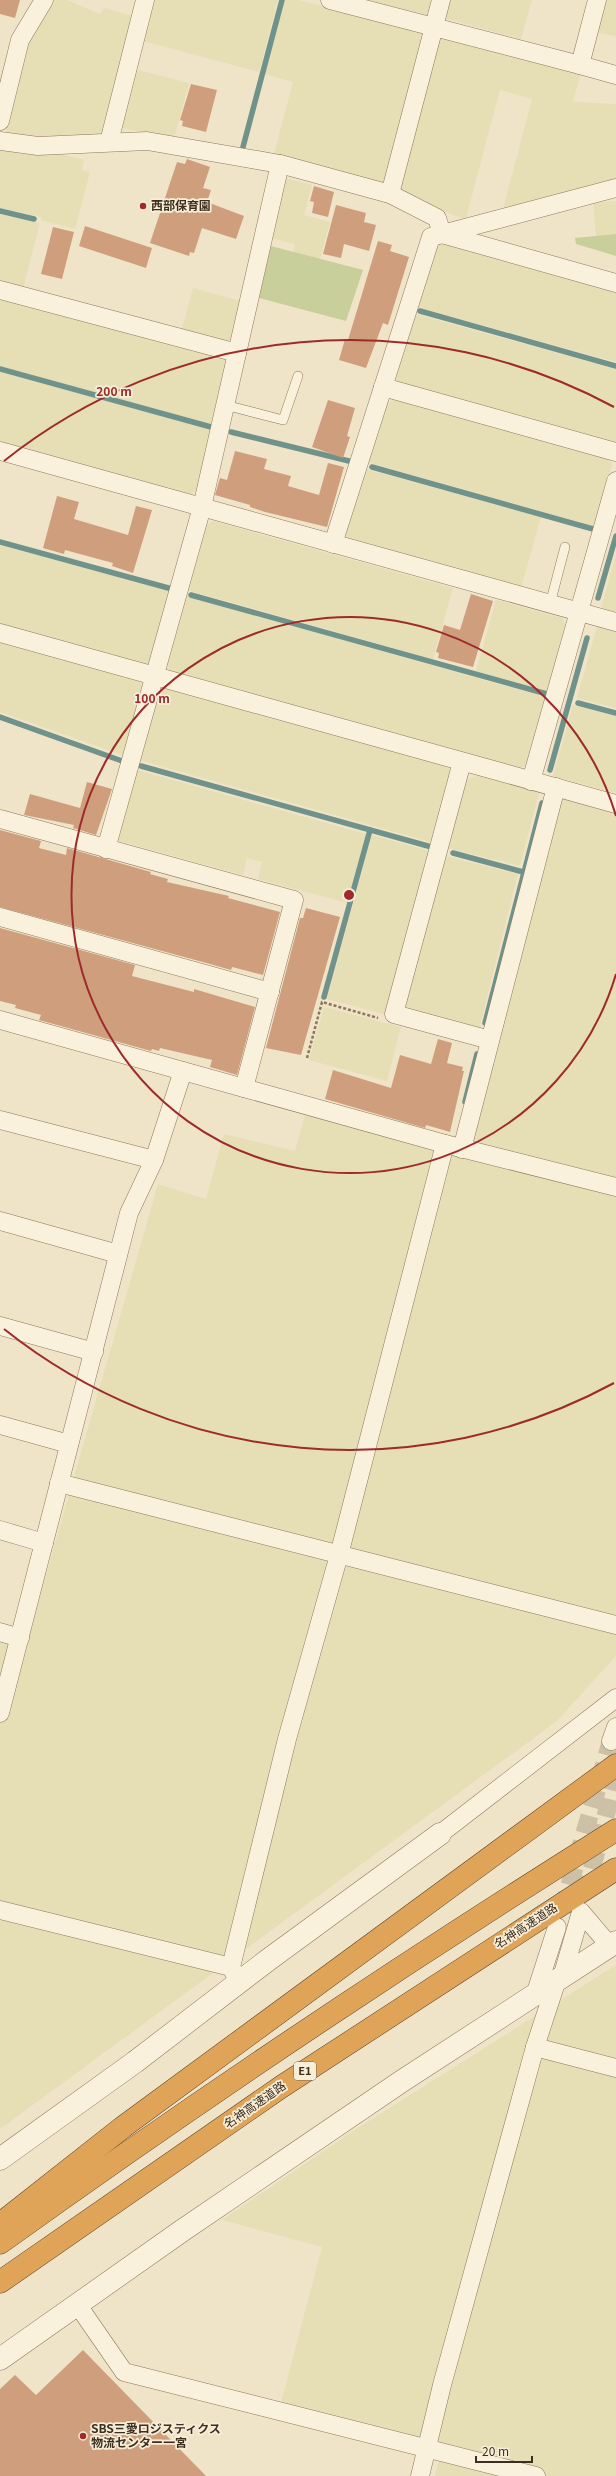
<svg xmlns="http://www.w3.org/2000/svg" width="616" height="2476" viewBox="0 0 616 2476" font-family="Georgia,'Noto Sans JP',serif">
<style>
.farmland{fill:#e6deb5}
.green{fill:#c9cf9b}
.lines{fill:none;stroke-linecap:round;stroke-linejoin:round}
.stream{stroke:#6f938a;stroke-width:5.5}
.building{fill:#cf9f7d}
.minor-tunnel{stroke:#ccc0a6;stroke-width:18;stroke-dasharray:18 9;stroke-linecap:butt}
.service-casing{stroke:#8d765c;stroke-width:10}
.minor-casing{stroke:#8d765c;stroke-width:19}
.tertiary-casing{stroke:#8d765c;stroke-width:23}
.motorway-casing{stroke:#5b4430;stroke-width:23}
.path{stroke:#8d765c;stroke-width:2.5;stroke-dasharray:3 2;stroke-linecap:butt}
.service{stroke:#faf1dc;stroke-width:9}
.minor{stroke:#faf1dc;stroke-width:18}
.tertiary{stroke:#faf1dc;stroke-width:22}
.motorway{stroke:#e0a458;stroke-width:22}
.ring{fill:none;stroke:#9e2a2b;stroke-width:2}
.poi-dot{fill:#9e2a2b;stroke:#f7eed8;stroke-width:1.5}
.labels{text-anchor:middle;stroke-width:3.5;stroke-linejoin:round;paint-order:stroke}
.shield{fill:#f7eed8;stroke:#756857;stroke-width:1}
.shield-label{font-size:11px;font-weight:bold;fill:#3d2e20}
.poi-label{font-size:12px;font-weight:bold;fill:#3d2e20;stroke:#f7eed8;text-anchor:start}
.street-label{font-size:12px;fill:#3d2e20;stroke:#f7eed8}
.centre{fill:#9e2a2b;stroke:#f7eed8;stroke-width:2}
.ring-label{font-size:12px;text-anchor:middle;font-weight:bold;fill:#9e2a2b;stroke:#f7eed8;stroke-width:3.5;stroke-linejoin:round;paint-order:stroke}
</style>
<rect width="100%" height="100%" fill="#f0e4c8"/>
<g class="farmland">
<polygon points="52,0 67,0 100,14 104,8 136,17 105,133 42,138 8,135 6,131 5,125 27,43"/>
<polygon points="150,0 278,0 259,72 139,40"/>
<polygon points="284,0 299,0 423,33 384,184 274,154 293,82 265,74"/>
<polygon points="368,0 431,0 427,15"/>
<polygon points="449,0 532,0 521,39 444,18"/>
<polygon points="606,0 616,0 616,36 597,33"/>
<polygon points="445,37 581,73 573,102 616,104 616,181 503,209 532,99 500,90 466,218 458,217 406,194 401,188 399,181 437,41"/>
<polygon points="134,69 189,83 174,139 121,128"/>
<polygon points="0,148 58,153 84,160 82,170 90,172 75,229 41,220 41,217 0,208"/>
<polygon points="285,178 312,185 304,215 330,222 320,259 293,252 295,244 271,238"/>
<polygon points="616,201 616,234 596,236 593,203"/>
<polygon points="0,214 40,223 23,289 0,283"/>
<polygon points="441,241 616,290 616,362 417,307 436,245"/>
<polygon points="193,288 241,301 232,339 222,343 181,332"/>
<polygon points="0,299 225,360 228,366 214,425 0,366"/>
<polygon points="415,314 616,369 616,442 614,443 400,384 395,377"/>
<polygon points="0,372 213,430 199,490 190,494 0,441"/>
<polygon points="395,399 607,457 612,464 594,526 367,462 386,404"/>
<polygon points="365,469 541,517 521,588 348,540 346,531"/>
<polygon points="213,521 453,588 433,659 187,590 204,526"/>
<polygon points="0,545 172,592 154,662 146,667 0,627"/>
<polygon points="616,554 616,612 601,608"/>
<polygon points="185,596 545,697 527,764 520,769 171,674 167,665"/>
<polygon points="496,600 563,618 565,625 547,691 476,671"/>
<polygon points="597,626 616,631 616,708 577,698"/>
<polygon points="0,642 140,681 143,689 125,756 0,712"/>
<polygon points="168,688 447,764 453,775 434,843 139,760 158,694"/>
<polygon points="573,705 616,716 616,793 553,776"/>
<polygon points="137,770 366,834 347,903 258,879 262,862 247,858 243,875 119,841 117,839"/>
<polygon points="481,774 540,789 520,866 448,848 466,780"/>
<polygon points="564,799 616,813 616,1656 557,1721 0,2129 0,1642 25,1648 158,1184 206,1199 224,1134 295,1151 305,1115 468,1157 474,1142 472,1135 556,804"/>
<polygon points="372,835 432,852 388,1011 383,1014 327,999"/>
<polygon points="445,856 518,874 479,1030 408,1012 406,1004"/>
<polygon points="324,1007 401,1027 387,1081 309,1060"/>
<polygon points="616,1965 616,2476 435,2476 443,2443 281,2403 322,2247 222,2220 353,2131"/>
</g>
<g class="green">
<polygon points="616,234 616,256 576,244 575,238"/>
<polygon points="271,246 363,270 346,321 259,298"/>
</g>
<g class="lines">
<g class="stream">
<polyline points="243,147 282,0"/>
<polyline points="0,211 34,219"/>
<polyline points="420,311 616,366"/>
<polyline points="0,369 211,427"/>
<polyline points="231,432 349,461"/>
<polyline points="372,467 593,529"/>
<polyline points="0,542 172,589"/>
<polyline points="191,595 547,694"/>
<polyline points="598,598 616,536"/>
<polyline points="578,703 616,713"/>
<polyline points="0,717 122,761"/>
<polyline points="141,766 435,848"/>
<polyline points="550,770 587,638"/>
<polyline points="453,853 523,872"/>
<polyline points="324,997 370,830"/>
<polyline points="485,1023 542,803"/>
<polyline points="465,1102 477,1054"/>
</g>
</g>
<g class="building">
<polygon points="0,0 20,0 15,18 0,14"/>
<polygon points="191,84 217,90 206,132 182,126 183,121 180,120"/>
<polygon points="187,159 210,167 203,188 211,190 207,202 244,216 236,239 202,228 194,253 190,252 189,256 150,243 177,162 185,164"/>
<polygon points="314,186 334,192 328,217 312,213 314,202 310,201"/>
<polygon points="336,205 366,213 364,222 376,225 369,251 344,244 341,258 323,254"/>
<polygon points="85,226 152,248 146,268 79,246"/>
<polygon points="53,227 74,232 62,279 41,274"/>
<polygon points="378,241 392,245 390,251 409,257 388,325 383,323 366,368 339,360 345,339 348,340"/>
<polygon points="328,400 355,408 347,436 350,437 343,458 312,447"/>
<polygon points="235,451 267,459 264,469 291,476 288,486 319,495 328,463 344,467 327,527 265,512 250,507 250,505 215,495 220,478 227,480"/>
<polygon points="57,496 79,502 74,519 128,535 136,506 152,510 133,573 112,566 113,563 65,550 64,554 43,548"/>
<polygon points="471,594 493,601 473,667 438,658 439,653 436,652 444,625 460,630"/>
<polygon points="87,782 112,789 96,835 73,828 74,825 24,815 30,794 80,808"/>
<polygon points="0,830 41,841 39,848 66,855 67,848 151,872 150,874 168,879 167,882 229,896 228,898 280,912 263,975 232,967 231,970 210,964 0,907"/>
<polygon points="306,908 340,917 301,1055 266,1048 300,918 303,918"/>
<polygon points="0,928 135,965 132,976 194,992 194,989 255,1007 237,1075 210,1067 212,1060 160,1048 159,1051 152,1049 151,1051 39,1020 41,1015 15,1008 16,1005 0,1001"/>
<polygon points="438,1039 452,1043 447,1063 463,1067 462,1071 464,1071 450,1132 426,1125 425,1128 325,1099 333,1070 391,1088 400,1055 431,1064"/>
<polygon points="83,2350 206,2476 0,2476 0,2389 15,2375 36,2395"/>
</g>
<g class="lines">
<g class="minor-tunnel">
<polyline points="585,1895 616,1776"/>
<polyline points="562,1911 611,1741"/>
</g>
<defs>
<g id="service">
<polyline points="225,405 283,420 298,376"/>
<polyline points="550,604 565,547"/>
</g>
<g id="minor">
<polyline points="330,0 580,65 597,0"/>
<polyline points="580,65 616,75"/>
<polyline points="0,121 20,40 44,0"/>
<polyline points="0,141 38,146 147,141 280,164 390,194 437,218 442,234 616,283"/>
<polyline points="109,142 145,0"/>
<polyline points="390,194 441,0"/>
<polyline points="0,290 237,353"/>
<polyline points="383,387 616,452"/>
<polyline points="0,451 616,622"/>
<polyline points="333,544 431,237 616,188"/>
<polyline points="0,633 616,804"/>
<polyline points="462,762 394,1014 490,1040"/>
<polyline points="531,781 616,481"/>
<polyline points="0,819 294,900 244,1088"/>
<polyline points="106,849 202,507 280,164"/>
<polyline points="0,917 270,992"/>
<polyline points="0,1020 445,1144 616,1187"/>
<polyline points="0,1120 154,1160"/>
<polyline points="462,1149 556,787"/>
<polyline points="0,1221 118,1254"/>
<polyline points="0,1326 94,1352"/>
<polyline points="0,1425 69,1444"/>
<polyline points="59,1483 616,1625"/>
<polyline points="0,1530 44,1543"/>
<polyline points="0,1632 20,1638"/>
<polyline points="0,1713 129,1213 154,1160 183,1071"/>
<polyline points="611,1741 616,1727"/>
<polyline points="440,1834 616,1698"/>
<polyline points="0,1910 231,1967"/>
<polyline points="581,1912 610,1946"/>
<polyline points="562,1977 581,1912"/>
<polyline points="239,1982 231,1967 287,1739 339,1555 445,1144"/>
<polyline points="535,1995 557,1927"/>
<polyline points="535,2047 616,2068"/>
<polyline points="77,2304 124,2372 536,2476"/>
<polyline points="420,2476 442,2385 535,2047 557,1980"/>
</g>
<g id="tertiary">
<polyline points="0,2159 135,2062 268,1960 440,1834"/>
<polyline points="0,2359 183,2230 402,2081 616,1942"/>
</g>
<g id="motorway">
<polyline points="0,2224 123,2127 616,1765"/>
<path d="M0 2243C200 2099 407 1961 616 1830"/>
<polyline points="0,2282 281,2087 616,1869"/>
</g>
</defs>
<use href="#service" class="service-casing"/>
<use href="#minor" class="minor-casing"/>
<use href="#tertiary" class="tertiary-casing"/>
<use href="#motorway" class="motorway-casing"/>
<polyline class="path" points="307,1058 322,1002 378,1018"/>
<use href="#service" class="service"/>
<use href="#minor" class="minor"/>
<use href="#tertiary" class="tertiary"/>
<use href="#motorway" class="motorway"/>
</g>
<g class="ring">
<path d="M616 974A278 278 0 1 1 616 816"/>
<path d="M614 1383A555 555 0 0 1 4 1329M4 461A555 555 0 0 1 614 407"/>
</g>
<g class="poi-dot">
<circle cx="143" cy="206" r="4"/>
<circle cx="83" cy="2436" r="4"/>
</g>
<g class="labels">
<rect class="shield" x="294" y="2062" width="22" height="18" rx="3"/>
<g class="shield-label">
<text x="305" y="2075">E1</text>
</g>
<g class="poi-label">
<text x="151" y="210">西部保育園</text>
<text x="91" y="2433">SBS三愛ロジスティクス<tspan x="91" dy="14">物流センター一宮</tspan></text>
</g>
<g class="street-label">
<text transform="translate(526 1926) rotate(-33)" y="4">名神高速道路</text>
<text transform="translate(255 2105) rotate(-35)" y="4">名神高速道路</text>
</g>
</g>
<circle cx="349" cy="895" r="6" class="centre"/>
<g class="ring-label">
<text x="114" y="396">200 m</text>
<text x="152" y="703">100 m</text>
</g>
<path d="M476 2456v6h56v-6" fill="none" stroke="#3d2e20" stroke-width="2"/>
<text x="482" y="2456" font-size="12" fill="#3d2e20" stroke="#f7eed8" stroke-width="3" paint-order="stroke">20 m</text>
</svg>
